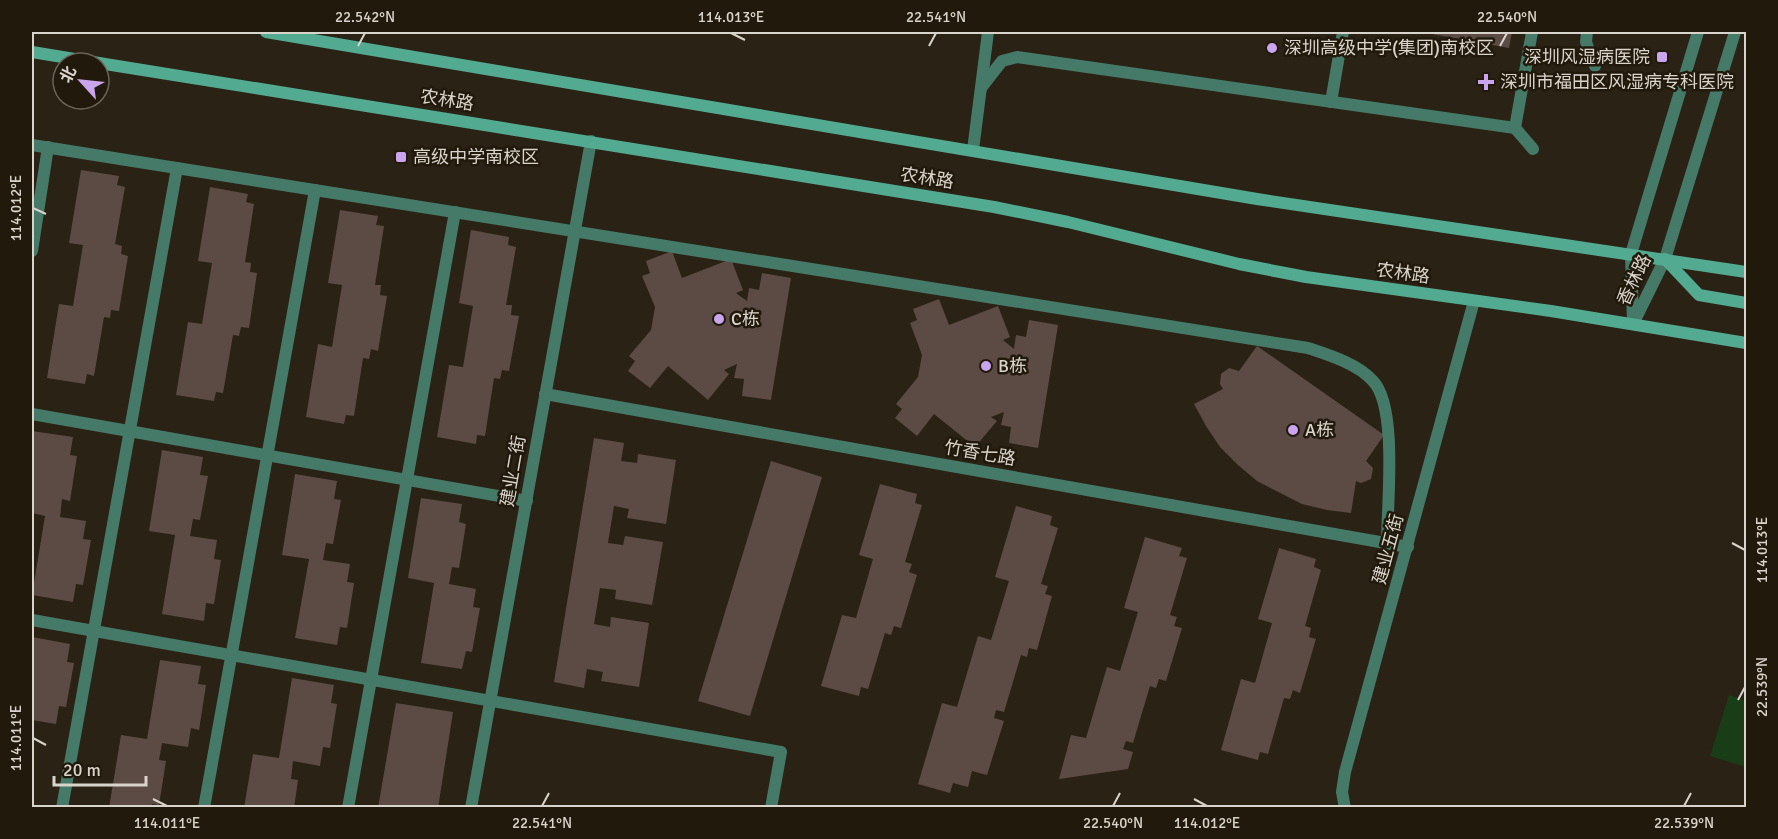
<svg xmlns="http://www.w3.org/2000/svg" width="1778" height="839" viewBox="0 0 1778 839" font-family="Signika,'Noto Sans SC',sans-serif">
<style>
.green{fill:#193e17}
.building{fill:#5c4b44}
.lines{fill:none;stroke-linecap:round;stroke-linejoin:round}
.service{stroke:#457968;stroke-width:12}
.minor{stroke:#457968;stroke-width:12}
.tertiary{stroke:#457968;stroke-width:12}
.secondary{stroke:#52aa90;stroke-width:12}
.ticks{fill:none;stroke:#d9d4cb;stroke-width:2}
.poi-dot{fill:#c9a5ee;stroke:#21190b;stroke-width:2}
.labels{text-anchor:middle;stroke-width:5;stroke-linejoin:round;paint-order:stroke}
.poi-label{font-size:18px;fill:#d9d4cb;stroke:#21190b;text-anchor:start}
.street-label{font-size:18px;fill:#d9d4cb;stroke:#21190b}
.neatline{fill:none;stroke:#d9d4cb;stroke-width:2}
.ticks-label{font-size:15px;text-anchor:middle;fill:#d9d4cb}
</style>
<rect width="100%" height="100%" fill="#2a2214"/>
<polygon class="green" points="1729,695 1746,701 1746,767 1710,756"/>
<g class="building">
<polygon points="1421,32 1512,32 1509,48"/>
<polygon points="81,170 119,176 117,185 125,187 115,244 122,246 121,254 128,256 119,311 111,310 110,318 104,317 94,376 87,374 85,384 47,378 59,304 73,306 83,245 69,243"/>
<polygon points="210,187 248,194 246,202 254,204 245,262 251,263 250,272 257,273 249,328 241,327 239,336 233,335 223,393 216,392 214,401 176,395 188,322 202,324 212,263 198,261"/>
<polygon points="340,210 378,216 376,225 384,226 375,285 381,285 380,295 387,296 378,351 371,349 369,359 363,358 354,416 346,415 344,424 306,417 318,344 332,347 342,285 328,283"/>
<polygon points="471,230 509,237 508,245 516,247 506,305 512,305 511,315 519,316 509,371 502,370 500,379 494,378 485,436 477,435 476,444 437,437 449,365 463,367 473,306 459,303"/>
<polygon points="672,251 682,278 731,259 743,290 736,293 747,301 749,288 759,290 762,273 791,278 771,400 742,396 744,379 734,378 737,364 724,370 729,374 708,400 668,366 650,388 628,371 635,361 629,356 651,330 655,307 642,276 650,273 646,261"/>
<polygon points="939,299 949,325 998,306 1010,337 1003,340 1014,349 1016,335 1026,337 1029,320 1058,325 1038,448 1009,443 1011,427 1001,425 1004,412 991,417 997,421 975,447 934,414 917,436 895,418 902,409 896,404 918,377 922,355 910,323 917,320 913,309"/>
<polygon points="1257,346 1384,435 1366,461 1373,468 1371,479 1361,483 1356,481 1351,513 1327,510 1302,504 1257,481 1238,465 1220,447 1206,426 1194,404 1223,389 1220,384 1221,374 1229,368 1239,371"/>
<polygon points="32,431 73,437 70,455 77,456 70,501 62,499 60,517 86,521 83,539 91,540 83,585 76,584 73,602 32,595 45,516 32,513"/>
<polygon points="594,438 624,443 621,461 637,463 638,454 676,460 666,524 627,518 629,509 614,506 608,543 623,545 625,536 663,542 652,605 615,599 616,590 600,588 594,624 610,627 611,617 649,623 639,687 601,681 603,672 587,669 584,688 554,682"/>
<polygon points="162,450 203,457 200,475 208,476 200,520 193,519 190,536 217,540 214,559 221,560 214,604 206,603 204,621 162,614 175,535 149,531"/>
<polygon points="771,461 822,477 750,716 698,701"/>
<polygon points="295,474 337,481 334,499 341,500 333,544 326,543 323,560 350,564 347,582 354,583 347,628 340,627 337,645 295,638 309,559 282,555"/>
<polygon points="880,484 917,494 915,503 922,505 905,562 912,564 909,572 917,575 901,628 894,626 891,635 885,633 868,689 861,687 859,696 821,686 842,615 856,618 873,559 859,555"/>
<polygon points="421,498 462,504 459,522 466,524 459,568 452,567 449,584 476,589 473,607 480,608 472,652 466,651 462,669 421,663 434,583 408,578"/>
<polygon points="1016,506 1052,516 1050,525 1058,528 1041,584 1048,586 1045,594 1052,596 1037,650 1029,648 1027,657 1021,655 1004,712 996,710 994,718 1004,721 987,775 972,771 968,787 953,783 950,793 918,784 942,703 957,707 978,636 991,640 1009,581 995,577"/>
<polygon points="1145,537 1182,548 1179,556 1187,558 1170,615 1177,617 1174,626 1182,628 1166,681 1159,679 1156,688 1150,686 1133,743 1126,741 1123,749 1133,752 1128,769 1059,779 1071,735 1086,738 1107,667 1120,671 1138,612 1124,608"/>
<polygon points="1279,548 1316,559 1314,567 1321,570 1305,626 1311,628 1309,637 1316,639 1300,693 1293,690 1290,699 1284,698 1268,754 1260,752 1258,760 1221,750 1241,679 1255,683 1272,623 1258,619"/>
<polygon points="32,637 70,644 67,662 74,663 66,707 59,706 56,724 32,720"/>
<polygon points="160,660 201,666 198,684 206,685 199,730 191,728 188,747 162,743 159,760 166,761 159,805 152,804 151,808 109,808 121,735 147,739"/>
<polygon points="292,678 334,685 331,703 337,704 330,748 323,747 320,766 293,761 291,779 298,780 294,808 244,808 253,754 279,758"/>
<polygon points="396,703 453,712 438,808 378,808"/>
</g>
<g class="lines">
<g class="service">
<polyline points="1587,32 1586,42 1595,66"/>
<polyline points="981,88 1002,61 1017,57 1515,128 1533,149"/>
<polyline points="1331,102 1343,32"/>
<polyline points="1515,128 1532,32"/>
<path d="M32 145 1308 348C1329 355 1358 364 1373 381 1398 407 1387 506 1387 543"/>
<polyline points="973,150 988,32"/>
<polyline points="32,251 48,147"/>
<polyline points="32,414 527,501"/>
<polyline points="32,620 781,752 771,808"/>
<polyline points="62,808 177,168"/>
<polyline points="204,808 315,190"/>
<polyline points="348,808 455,212"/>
</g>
<g class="minor">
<polyline points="545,394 1408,547"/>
<polyline points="471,808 591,141"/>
<polyline points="1345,808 1342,792 1345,772 1474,301"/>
</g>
<g class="tertiary">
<polyline points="1633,323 1631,254 1698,32"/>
<polyline points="1633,324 1665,259 1735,32"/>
</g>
<g class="secondary">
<polyline points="266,32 1257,199 1746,272"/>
<polyline points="32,52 99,63"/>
<polyline points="99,63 994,207 1068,222 1239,264 1306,277 1551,311 1746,343"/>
<polyline points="1665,259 1699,295 1746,303"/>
</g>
</g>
<path class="ticks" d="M731 33 745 40M358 46 365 33M929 46 936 33M1500 46 1507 33M33 208 46 214M1732 543 1745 550M1738 700 1745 687M33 738 46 745M153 799 167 806M1194 799 1207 806M542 806 549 793M1113 806 1120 793M1684 806 1691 793"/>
<g class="poi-dot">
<circle cx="1272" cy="48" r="6"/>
<rect x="1656" y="51" width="12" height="12" rx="3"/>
<path d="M1483 73h6v6h6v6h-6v6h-6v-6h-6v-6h6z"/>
<rect x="395" y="151" width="12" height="12" rx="3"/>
<circle cx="719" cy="319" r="6"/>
<circle cx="986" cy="366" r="6"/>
<circle cx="1293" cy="430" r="6"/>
</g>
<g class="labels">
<g class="poi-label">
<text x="1284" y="54">深圳高级中学(集团)南校区</text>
<text x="1650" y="63" text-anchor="end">深圳风湿病医院</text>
<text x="1500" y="88">深圳市福田区风湿病专科医院</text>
<text x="413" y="163">高级中学南校区</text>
<text x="731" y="325">C栋</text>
<text x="998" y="372">B栋</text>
<text x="1305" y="436">A栋</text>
</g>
<g class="street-label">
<text transform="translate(447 100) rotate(9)" y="6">农林路</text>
<text transform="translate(927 178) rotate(9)" y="6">农林路</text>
<text transform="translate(1403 273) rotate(8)" y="6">农林路</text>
<text transform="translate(1634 280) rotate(-64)" y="6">香林路</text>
<text transform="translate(980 453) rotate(10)" y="6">竹香七路</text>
<text transform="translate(513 471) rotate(-80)" y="6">建业二街</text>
<text transform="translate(1388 549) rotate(-75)" y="6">建业五街</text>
</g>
</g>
<rect width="1778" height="839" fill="none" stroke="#21190b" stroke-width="66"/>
<g transform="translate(81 81) rotate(297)"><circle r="28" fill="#21190b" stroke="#6b6458" stroke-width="1.5"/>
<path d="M0-4.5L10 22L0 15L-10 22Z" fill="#c9a5ee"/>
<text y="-9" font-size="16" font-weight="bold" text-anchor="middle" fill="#d9d4cb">北</text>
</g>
<path d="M54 776v9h92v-9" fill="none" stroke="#d9d4cb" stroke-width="3"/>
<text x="63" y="776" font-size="18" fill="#d9d4cb" stroke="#21190b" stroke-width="4.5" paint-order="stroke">20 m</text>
<rect x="33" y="33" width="1712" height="773" class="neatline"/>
<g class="ticks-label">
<text x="365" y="22">22.542°N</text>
<text x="731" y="22">114.013°E</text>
<text x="936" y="22">22.541°N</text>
<text x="1507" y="22">22.540°N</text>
<text transform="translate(16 208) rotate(-90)" y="5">114.012°E</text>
<text transform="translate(1762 550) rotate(-90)" y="5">114.013°E</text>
<text transform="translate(1762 687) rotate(-90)" y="5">22.539°N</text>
<text transform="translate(16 738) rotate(-90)" y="5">114.011°E</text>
<text x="167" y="828">114.011°E</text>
<text x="542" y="828">22.541°N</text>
<text x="1113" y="828">22.540°N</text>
<text x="1207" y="828">114.012°E</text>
<text x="1684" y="828">22.539°N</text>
</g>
</svg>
